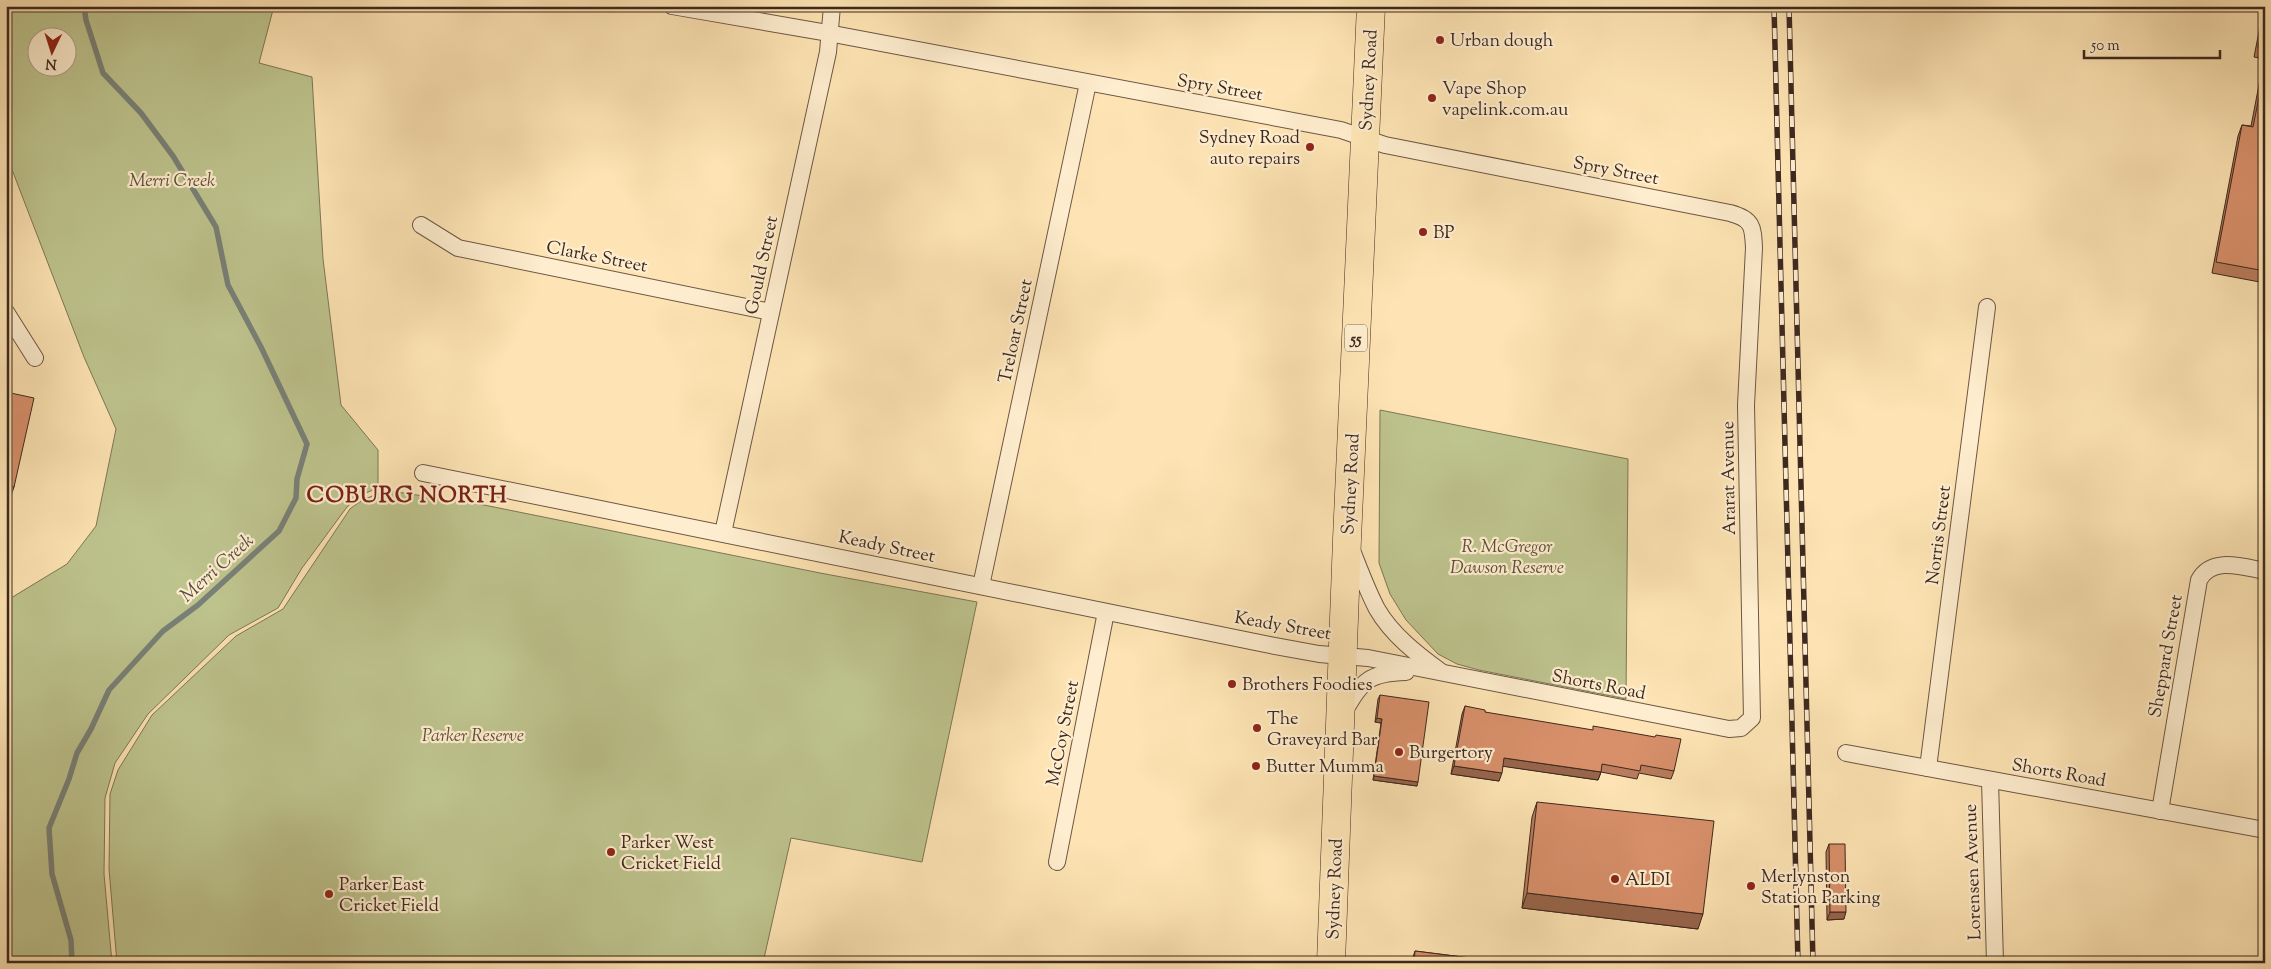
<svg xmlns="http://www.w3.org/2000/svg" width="2271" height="969" viewBox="0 0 2271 969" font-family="'Sorts Mill Goudy',serif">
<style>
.green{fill:#bec48e;stroke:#7e7656;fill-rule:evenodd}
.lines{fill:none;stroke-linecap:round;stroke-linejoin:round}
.stream{stroke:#798178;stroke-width:5.5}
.street-casing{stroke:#6d5744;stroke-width:18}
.highway-casing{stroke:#3d281f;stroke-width:29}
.street{stroke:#feedce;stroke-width:16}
.highway{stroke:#fee4b4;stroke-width:28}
.rail-casing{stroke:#3d281f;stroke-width:5.5}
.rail{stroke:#feedce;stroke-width:4;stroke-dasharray:11;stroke-linecap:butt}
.wall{fill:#ba7c5c;stroke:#3d281f}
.shaded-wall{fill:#97654b;stroke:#3d281f}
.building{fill:#d8906b;stroke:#3d281f}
.poi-dot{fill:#8f2418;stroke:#feedce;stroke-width:2}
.labels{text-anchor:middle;stroke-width:4.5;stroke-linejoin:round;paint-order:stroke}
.shield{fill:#feedce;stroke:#776354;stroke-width:1}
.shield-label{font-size:16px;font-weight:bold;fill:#3d281f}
.poi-label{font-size:18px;fill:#3d281f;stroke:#feedce;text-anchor:start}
.street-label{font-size:18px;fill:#3d281f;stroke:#feedce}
.park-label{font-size:18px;font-style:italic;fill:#5d4f3b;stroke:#feedce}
.water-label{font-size:19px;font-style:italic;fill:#564d44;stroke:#feedce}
.district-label{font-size:22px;font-weight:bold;letter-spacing:1px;fill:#7a1f14;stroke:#feedce}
</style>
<rect width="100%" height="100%" fill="#fee4b4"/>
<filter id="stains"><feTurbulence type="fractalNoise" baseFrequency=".004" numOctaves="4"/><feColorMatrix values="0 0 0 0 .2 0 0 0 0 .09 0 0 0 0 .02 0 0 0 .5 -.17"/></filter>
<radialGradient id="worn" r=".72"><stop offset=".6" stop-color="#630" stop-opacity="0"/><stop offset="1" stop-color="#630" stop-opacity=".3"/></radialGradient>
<g class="green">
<path d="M6 6H274L259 63 312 77 323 259 341 405 378 450V488L361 495 347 507 302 568 278 608 229 635 148 714 115 763 105 798 104 874 112 963H6V601L67 564 96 526 116 429 84 357 6 154ZM38 38H68V68H38Z"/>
<polygon points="1380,410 1628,459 1626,699 1479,670 1457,664 1438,654 1406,620 1390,594 1379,563"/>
<path d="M390 491 484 505 820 573 977 602 922 862 791 838 763 963H117L109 869 110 794 118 770 152 715 236 636 283 609 350 509C362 499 375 494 390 491Z"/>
</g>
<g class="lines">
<polyline class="stream" points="72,963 71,940 52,874 49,828 69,779 77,753 91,729 109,690 163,631 198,605 279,531 296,498 297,479 307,444 261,347 228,285 216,227 173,156 141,113 103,73 86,20 84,6"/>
<defs>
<g id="street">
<polyline points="421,225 458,248 771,312"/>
<polyline points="6,312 35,358"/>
<path d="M423 473 1270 645 1319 654 1368 658 1729 729 1741 728 1752 718 1746 405 1754 248C1753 227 1753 219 1730 213L1385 145 1341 130 828 33 672 6"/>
<polyline points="723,533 828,52 832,6"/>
<path d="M1351 548C1359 568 1367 590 1377 609 1392 635 1417 654 1440 671"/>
<polyline points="981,586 1088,83"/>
<path d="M1344 712C1362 681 1368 673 1406 672"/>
<polyline points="1846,753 2265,830"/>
<polyline points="1928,768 1987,307"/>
<polyline points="1990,780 1995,963"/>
<path d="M2160 811 2199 580C2212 556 2243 567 2265 571"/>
<polyline points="1057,862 1106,612"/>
</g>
<polyline id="highway" points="1331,963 1347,539 1371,6"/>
</defs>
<use href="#street" class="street-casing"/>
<use href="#highway" class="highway-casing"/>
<use href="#street" class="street"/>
<use href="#highway" class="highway"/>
<defs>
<g id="rail">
<polyline points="1774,6 1798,963"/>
<polyline points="1789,6 1813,963"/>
</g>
</defs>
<use href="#rail" class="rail-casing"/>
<use href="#rail" class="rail"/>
</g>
<g class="wall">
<polygon points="2264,6 2265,6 2265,283 2212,273 2238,136 2242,125 2251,126 2264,59 2254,57"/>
<polygon points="6,392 14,487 10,499 6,498"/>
<polygon points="1380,695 1417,786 1373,780 1381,723 1375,722 1378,699"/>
<polygon points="1465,706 1485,712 1674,771 1671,779 1639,773 1637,779 1601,772 1598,780 1503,766 1499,781 1451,774 1462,714"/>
<polygon points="1537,802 1698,929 1522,908 1532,817"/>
<polygon points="1829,844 1844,919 1827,920 1826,852"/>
<polygon points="1415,951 1510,963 1411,963"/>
</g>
<g class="shaded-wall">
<polygon points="1377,718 1382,719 1381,723 1375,722"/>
<polygon points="1504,758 1601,772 1598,780 1501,766"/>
<polygon points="1454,766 1502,773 1499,781 1451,774"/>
<polygon points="1374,776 1418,782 1417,786 1373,780"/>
<polygon points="1527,893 1703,914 1698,929 1522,908"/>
<polygon points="1830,912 1846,912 1844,919 1827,920"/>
</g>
<g class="building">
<polygon points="2265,12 2265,48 2258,47"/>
<polygon points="2265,67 2265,271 2216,262 2242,125 2253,127"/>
<polygon points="6,392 34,398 14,487 6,486"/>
<polygon points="1380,695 1429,702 1418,782 1374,776 1382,719 1377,718"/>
<polygon points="1465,706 1485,710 1485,712 1593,730 1593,726 1655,737 1656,735 1681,739 1674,771 1641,765 1640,771 1602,764 1601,772 1504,758 1502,773 1454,766"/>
<polygon points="1537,802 1714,821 1703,914 1527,893"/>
<polygon points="1829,844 1845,844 1846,912 1830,912"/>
<polygon points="1415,951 1510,963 1414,963"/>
</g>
<g class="poi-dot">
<circle cx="1440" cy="40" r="5"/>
<circle cx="1432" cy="98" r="5"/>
<circle cx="1310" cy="147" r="5"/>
<circle cx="1423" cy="232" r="5"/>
<circle cx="1232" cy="684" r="5"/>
<circle cx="1257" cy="728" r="5"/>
<circle cx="1399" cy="752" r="5"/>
<circle cx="1256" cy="766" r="5"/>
<circle cx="611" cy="852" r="5"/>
<circle cx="1615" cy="879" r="5"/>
<circle cx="1751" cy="886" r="5"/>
<circle cx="329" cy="894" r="5"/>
</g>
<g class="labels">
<rect class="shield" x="1345" y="324.5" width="22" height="27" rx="4"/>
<g class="shield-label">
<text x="1356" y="344">55</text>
</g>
<g class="poi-label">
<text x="1450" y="46">Urban dough</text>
<text x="1442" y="94">Vape Shop<tspan x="1442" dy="21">vapelink.com.au</tspan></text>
<text x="1300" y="143" text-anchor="end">Sydney Road<tspan x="1300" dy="21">auto repairs</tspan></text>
<text x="1433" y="238">BP</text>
<text x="1242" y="690">Brothers Foodies</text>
<text x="1267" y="724">The<tspan x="1267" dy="21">Graveyard Bar</tspan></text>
<text x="1409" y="758">Burgertory</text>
<text x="1266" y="772">Butter Mumma</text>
<text x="621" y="848">Parker West<tspan x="621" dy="21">Cricket Field</tspan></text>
<text x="1761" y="882">Merlynston<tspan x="1761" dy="21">Station Parking</tspan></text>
<text x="1625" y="885">ALDI</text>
<text x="339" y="890">Parker East<tspan x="339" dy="21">Cricket Field</tspan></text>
</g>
<g class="street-label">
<text transform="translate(1368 80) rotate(-87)" y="6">Sydney Road</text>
<text transform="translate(1220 87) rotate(10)" y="6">Spry Street</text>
<text transform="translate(1616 170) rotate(11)" y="6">Spry Street</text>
<text transform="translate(597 256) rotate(11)" y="6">Clarke Street</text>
<text transform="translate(761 265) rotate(-78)" y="6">Gould Street</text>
<text transform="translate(1015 331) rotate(-78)" y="6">Treloar Street</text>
<text transform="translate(1728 478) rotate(-91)" y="6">Ararat Avenue</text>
<text transform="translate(1350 484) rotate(-87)" y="6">Sydney Road</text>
<text transform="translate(1938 535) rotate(-83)" y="6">Norris Street</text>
<text transform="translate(887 546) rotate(12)" y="6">Keady Street</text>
<text transform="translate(1283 625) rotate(10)" y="6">Keady Street</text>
<text transform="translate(2165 656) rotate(-80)" y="6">Sheppard Street</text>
<text transform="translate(1599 684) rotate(11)" y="6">Shorts Road</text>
<text transform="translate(1062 733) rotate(-79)" y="6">McCoy Street</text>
<text transform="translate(2059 772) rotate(10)" y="6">Shorts Road</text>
<text transform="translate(1972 872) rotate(-92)" y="6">Lorensen Avenue</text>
<text transform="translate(1334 889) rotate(-88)" y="6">Sydney Road</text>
</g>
<g class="park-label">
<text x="172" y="186">Merri Creek</text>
<text x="1507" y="552">R. McGregor<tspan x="1507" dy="21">Dawson Reserve</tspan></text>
<text x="473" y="741">Parker Reserve</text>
</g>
<g class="water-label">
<text transform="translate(216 567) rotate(-42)" y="7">Merri Creek</text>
</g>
<g class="district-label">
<text x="407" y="502">COBURG NORTH</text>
</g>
</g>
<rect width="2271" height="969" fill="none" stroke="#fee4b4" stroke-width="25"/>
<rect x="8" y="8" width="2256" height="954" fill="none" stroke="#3d281f" stroke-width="2.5"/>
<rect x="12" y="12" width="2246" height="944" fill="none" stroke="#3d281f"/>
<g transform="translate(52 52) rotate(184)"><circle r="24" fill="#feedce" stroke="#b19e88"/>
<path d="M0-4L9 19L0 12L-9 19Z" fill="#8f2418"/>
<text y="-8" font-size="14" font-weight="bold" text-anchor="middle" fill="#3d281f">N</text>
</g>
<path d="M2084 50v8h136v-8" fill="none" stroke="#3d281f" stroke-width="2.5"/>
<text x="2091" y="50" font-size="15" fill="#3d281f" stroke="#feedce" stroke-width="4" paint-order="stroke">50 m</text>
<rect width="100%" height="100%" filter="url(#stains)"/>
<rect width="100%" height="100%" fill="url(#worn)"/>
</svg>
